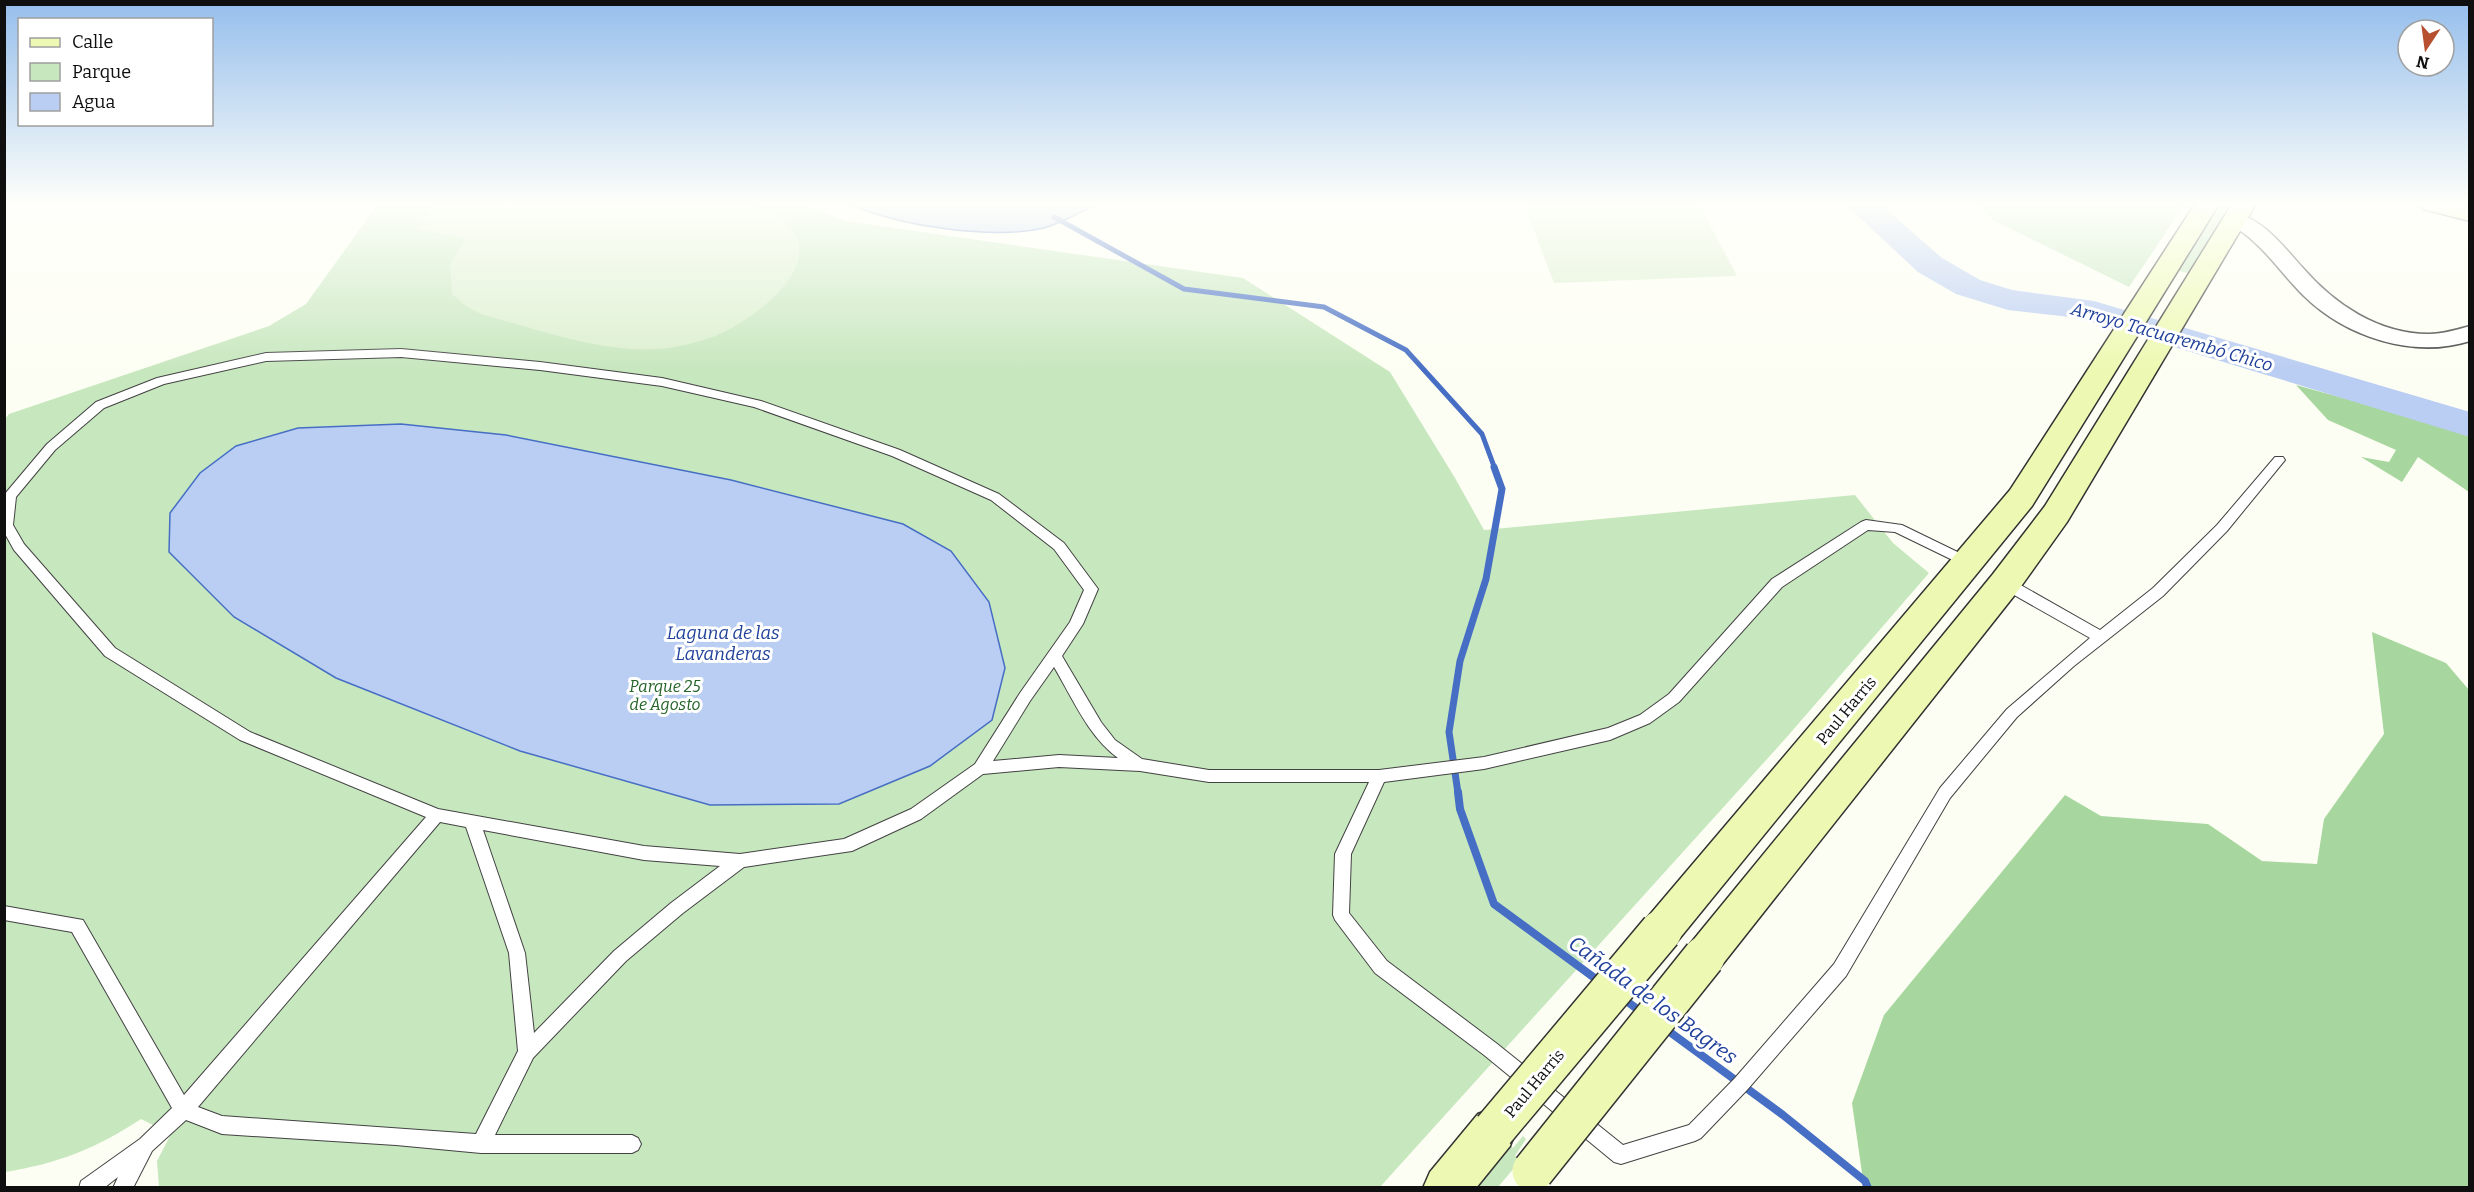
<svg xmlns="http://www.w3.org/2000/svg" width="2474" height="1192" viewBox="0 0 2474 1192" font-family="Bitter,serif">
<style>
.green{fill:#c7e7be}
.forest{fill:#a7d79e}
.pitch{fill:#dbefcf}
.water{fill:#bacdf2;stroke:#466ec4;stroke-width:1.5}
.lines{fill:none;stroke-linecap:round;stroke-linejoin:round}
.stream-far2{stroke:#466ec4;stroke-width:5}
.stream-far1{stroke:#466ec4;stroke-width:7}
.stream{stroke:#466ec4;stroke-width:8}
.river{fill:#bacdf2;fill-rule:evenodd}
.lane-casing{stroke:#424242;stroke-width:2}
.street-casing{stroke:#424242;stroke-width:3}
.secondary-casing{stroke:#313131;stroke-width:3}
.lane{fill:#fff;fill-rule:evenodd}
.street{fill:#fff;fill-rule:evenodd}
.secondary{fill:#edf9b2;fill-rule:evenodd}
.secondary-bridge-casing{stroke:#313131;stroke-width:44;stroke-linecap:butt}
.secondary-bridge{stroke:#edf9b2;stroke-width:41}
.labels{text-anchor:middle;stroke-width:6;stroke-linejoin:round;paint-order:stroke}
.park-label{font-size:16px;font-style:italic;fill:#236328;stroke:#fff}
.street-label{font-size:16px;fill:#0f0f0f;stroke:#fff}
.water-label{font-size:18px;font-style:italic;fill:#20419a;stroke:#fff}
.near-water-label{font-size:21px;font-style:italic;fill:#20419a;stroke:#fff}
</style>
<rect width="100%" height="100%" fill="#fdfef3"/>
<g class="green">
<path d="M378 204H799L846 221 1243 278 1390 372 1455 478 1484 530 1855 495 1893 543 1929 573 1786 738 1380 1187H159L157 1161 171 1134 141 1119C97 1148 57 1164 5 1172V419L9 414 269 326 306 304Z"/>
<polygon points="1976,204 2185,204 2129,287 1995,221"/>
<polygon points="2220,204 2234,204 2191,274 2179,271"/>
<polygon points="1523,1136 1526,1139 1515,1156 1520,1161 1498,1187 1472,1188 1509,1144 1513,1148"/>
</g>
<g class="forest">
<polygon points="2296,385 2469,433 2469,492 2418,457 2402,482 2361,457 2389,462 2396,450 2328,420"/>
<polygon points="2372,632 2446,663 2469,690 2469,1187 1864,1187 1852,1103 1884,1015 2065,795 2101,816 2208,824 2262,861 2317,864 2324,819 2384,734"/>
</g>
<g class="pitch">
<path d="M437 204H746C761 209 784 216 793 230 822 272 747 323 715 336 699 342 676 348 657 349 601 353 537 329 483 315L466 306 452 294 450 264 466 239 417 229Z"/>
<polygon points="1524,204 1699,204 1737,276 1554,283"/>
</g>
<g class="water">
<path d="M850 204H1099C1081 211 1062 223 1044 228 993 240 898 226 850 204Z"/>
<polygon points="401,424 506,435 731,480 903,524 951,551 989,602 1005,668 992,720 930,766 839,804 710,805 520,751 336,678 234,617 169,552 170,513 200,473 236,446 298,428"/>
</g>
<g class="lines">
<polyline class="stream-far2" points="1054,217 1184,289 1324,307 1406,350 1482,434 1495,469"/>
<polyline class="stream-far1" points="1458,793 1449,732 1460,661 1486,579 1502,489 1494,467"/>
<g class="stream">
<polyline points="1458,792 1460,809 1494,904 1600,982"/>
<polyline points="1621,997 1644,1014"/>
<polyline points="1663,1027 1783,1115 1865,1181 1868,1188"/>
</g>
<polygon class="river" points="1845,204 1880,204 1942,258 1980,280 2012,290 2094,301 2470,412 2470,437 2079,318 2008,310 1956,294 1918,272"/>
<defs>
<path id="lane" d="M401 349 540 362 662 378 761 401 900 450 999 494 1064 543 1098 589 1083 624 1062 656 1101 722 1115 740 1142 759 1209 770H1379L1484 757 1608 728 1640 715 1669 694 1772 579 1861 522 1866 520 1902 525 1974 560 1976 563 1974 566 1969 568 1895 532 1868 530 1782 587 1679 702 1650 723 1610 740 1484 769 1384 782 1351 854 1349 913 1387 961 1496 1043 1623 1145 1689 1125 1735 1078 1834 964 1940 788 2007 709 2090 638 2000 587 1998 583 2000 579H2010L2100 630 2153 588 2217 525 2275 457H2283L2285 460 2227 531 2163 596 2074 666 2017 717 1950 798 1846 976 1747 1090 1701 1138 1695 1141 1621 1164 1614 1162 1484 1055 1375 973 1335 920 1333 915 1335 854 1369 782H1209L1140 771 1059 767 983 774 921 819 852 851 744 867 683 913 626 961 533 1058 495 1135H632L638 1138 641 1144 638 1150 632 1153H481L396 1145 222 1134 186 1120 152 1151 133 1188H113L118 1177 104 1188H79L81 1181 140 1139 172 1108 72 932 4 920V906L83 920 184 1095 426 817 240 740 105 656 14 550 4 532V495L47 444 96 402 157 378 266 353ZM401 357 540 370 662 386 754 407 892 456 991 500 1054 549 1084 590 1070 622 1020 693 975 764 911 809 844 839 740 854 644 846 438 809 250 732 115 648 24 544 13 525 16 497 55 450 104 408 164 384 266 361ZM1054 667C1073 699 1088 736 1118 758L1059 755 993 761 1030 701ZM440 822 466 827 509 953 518 1051 476 1134 222 1116 198 1107ZM483 830 644 860 720 866 671 903 614 951 534 1033 525 953Z"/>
<path id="street" d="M2235 213C2264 220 2283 246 2302 267 2334 304 2378 334 2429 334 2443 334 2456 330 2470 326V341C2413 359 2346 337 2304 296 2278 270 2261 241 2228 223L2225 219 2228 215Z"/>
<g id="secondary">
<polygon points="2195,204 2219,204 2032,506 1675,944 1661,949 1647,944 1641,931 1647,918 2010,490"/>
<polygon points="2232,204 2256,204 2067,522 2017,592 1718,970 1704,976 1690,970 1684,957 1690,944 1993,574 2045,506"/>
<polygon points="2420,204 2460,204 2470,206 2470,221 2423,209"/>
<polygon points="1494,1108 1510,1114 1516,1130 1510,1146 1476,1188 1423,1188 1430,1172 1478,1114"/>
</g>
</defs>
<use href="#lane" class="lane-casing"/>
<use href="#street" class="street-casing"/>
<use href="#secondary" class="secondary-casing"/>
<use href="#lane" class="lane"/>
<use href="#street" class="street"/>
<use href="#secondary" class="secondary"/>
<defs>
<g id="secondary-bridge">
<polyline points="1494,1130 1661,931"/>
<polyline points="1533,1171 1704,957"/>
</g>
</defs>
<use href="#secondary-bridge" class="secondary-bridge-casing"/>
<use href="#secondary-bridge" class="secondary-bridge"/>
</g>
<linearGradient id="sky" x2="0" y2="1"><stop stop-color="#95beec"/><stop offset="0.55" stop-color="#fefffa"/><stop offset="1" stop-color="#fefffa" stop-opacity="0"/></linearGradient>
<rect width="2474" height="371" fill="url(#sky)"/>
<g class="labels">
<g class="park-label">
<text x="665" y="692">Parque 25<tspan x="665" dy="18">de Agosto</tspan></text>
</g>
<g class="street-label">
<text transform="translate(1846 710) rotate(-50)" y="6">Paul Harris</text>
<text transform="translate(1534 1083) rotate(-50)" y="6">Paul Harris</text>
</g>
<g class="water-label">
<text transform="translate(2172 337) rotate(16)" y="6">Arroyo Tacuarembó Chico</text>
<text x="723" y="639">Laguna de las<tspan x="723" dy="21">Lavanderas</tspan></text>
</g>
<g class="near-water-label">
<text transform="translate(1653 1000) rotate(36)" y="7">Cañada de los Bagres</text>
</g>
</g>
<rect width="2474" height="1192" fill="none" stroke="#0f0f0f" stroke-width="12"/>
<rect x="18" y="18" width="195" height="108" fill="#ffffff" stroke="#9f9f9f" stroke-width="1.5"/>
<rect x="30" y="38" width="30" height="9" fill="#edf9b2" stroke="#9f9f9f" stroke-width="1.5"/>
<text x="72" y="48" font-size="18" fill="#0f0f0f">Calle</text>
<rect x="30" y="63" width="30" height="18" fill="#c7e7be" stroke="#9f9f9f" stroke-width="1.5"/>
<text x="72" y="78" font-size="18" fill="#0f0f0f">Parque</text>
<rect x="30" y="93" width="30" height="18" fill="#bacdf2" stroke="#9f9f9f" stroke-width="1.5"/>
<text x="72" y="108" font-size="18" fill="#0f0f0f">Agua</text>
<g transform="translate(2426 48) rotate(193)"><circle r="28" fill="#ffffff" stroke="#9f9f9f" stroke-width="1.5"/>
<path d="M0-4.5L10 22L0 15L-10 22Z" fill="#b75030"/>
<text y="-9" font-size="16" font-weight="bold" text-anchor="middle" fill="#0f0f0f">N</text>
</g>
</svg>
